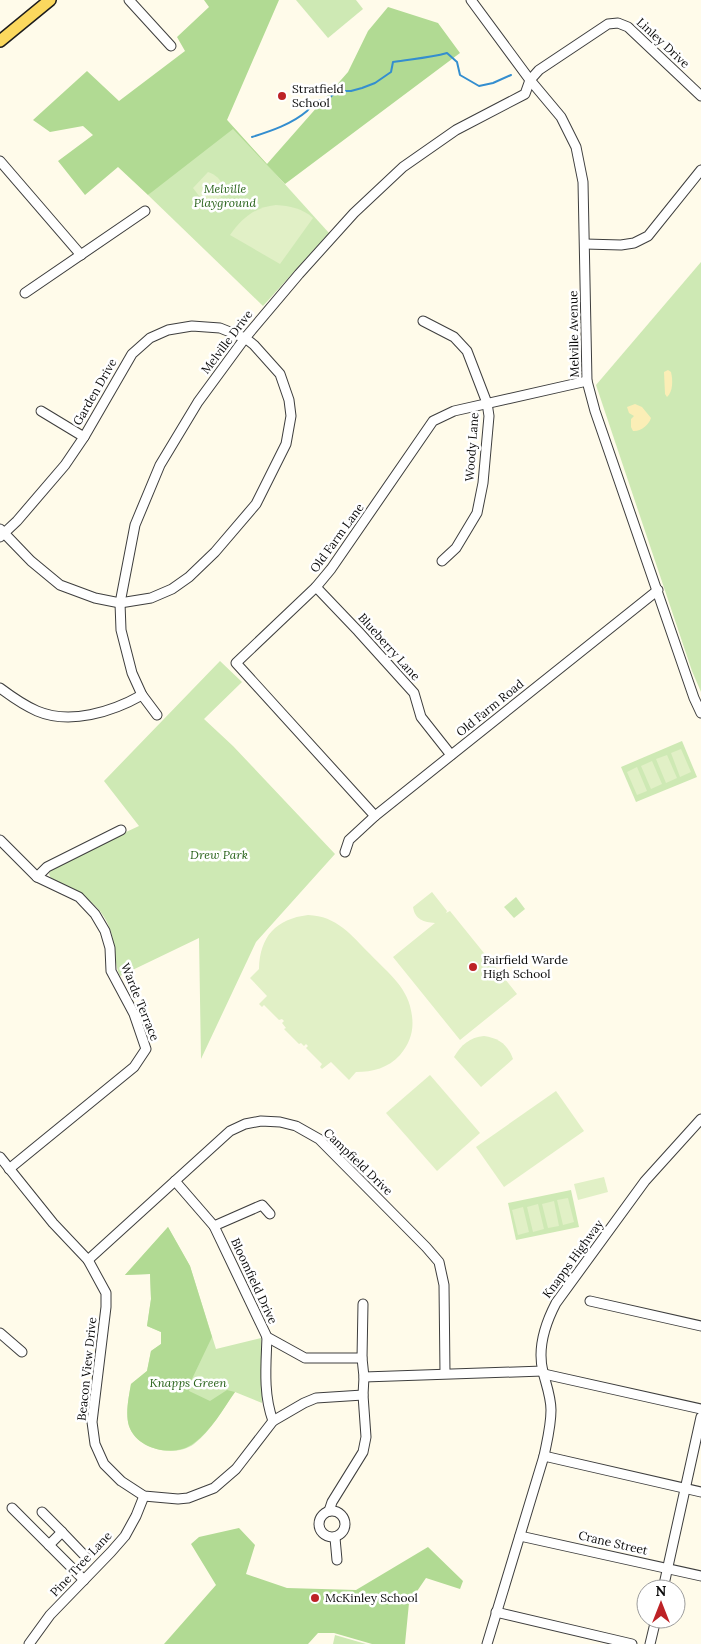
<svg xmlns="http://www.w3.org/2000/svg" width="701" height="1644" viewBox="0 0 701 1644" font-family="Lora,serif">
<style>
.green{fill:#cee9b4}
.forest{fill:#b1da93}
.sand{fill:#fbeeb6}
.pitch{fill:#e1f0c6}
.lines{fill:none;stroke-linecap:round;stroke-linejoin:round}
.stream{stroke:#348ecf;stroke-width:2}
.minor-casing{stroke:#3e3e3e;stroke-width:11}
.major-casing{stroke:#1c1c1c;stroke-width:14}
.minor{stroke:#fff;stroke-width:9}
.major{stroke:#fbd85e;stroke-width:11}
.poi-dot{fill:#bd2226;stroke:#fff;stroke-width:2}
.labels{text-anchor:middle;stroke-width:5;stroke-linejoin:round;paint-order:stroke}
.street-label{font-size:12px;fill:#0b0b0b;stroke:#fff}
.poi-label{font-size:12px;fill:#0b0b0b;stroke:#fff;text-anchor:start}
.park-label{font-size:12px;font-style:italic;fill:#29631b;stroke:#fff}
</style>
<rect width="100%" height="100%" fill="#fffbea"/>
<g class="green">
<polygon points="296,0 356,0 363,9 328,38"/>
<polygon points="227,120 329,233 263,306 148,195"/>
<polygon points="701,262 701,692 692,671 596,385"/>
<path d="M220 661 242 682 204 719 233 746 335 854 256 942 201 1059 199 938 120 976C115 966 116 956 114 945 109 909 84 892 52 881L49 874 51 868 55 865 139 826 104 781Z"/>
<polygon points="682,741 697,777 636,802 621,767"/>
<polygon points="516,897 525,909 514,918 504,907"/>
<polygon points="571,1190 579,1227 516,1240 508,1203"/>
<path d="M168 1227 190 1266 216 1349 261 1338 262 1403 235 1392C223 1409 211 1431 194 1444 175 1458 137 1450 129 1426 125 1413 129 1396 131 1384L147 1371 151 1351 161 1344V1332L147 1326 151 1299 150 1274 125 1275Z"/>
<polygon points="335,1635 366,1644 333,1644"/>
</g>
<g class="forest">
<polygon points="204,0 279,0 227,120 267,164 348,72 368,31 388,7 438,23 460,53 285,184 233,129 148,195 118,167 85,195 58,161 93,135 83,126 50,132 33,120 87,71 119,101 185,51 177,37 209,7"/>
<path d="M168 1227 190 1266 212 1337 191 1381 189 1391 210 1401 227 1390 235 1392C223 1409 211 1431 194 1443 175 1458 137 1450 129 1426 125 1413 129 1396 131 1384L147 1371 151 1351 161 1344V1332L147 1326 151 1299 150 1274 125 1275Z"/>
<polygon points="239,1528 255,1545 246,1574 287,1588 356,1590 428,1547 463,1581 460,1589 426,1578 409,1603 405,1644 372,1644 334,1633 318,1633 308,1644 164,1644 216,1585 191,1544 199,1537"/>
</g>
<g class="sand">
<path d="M668 370 671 372C673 380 673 392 667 397L665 394 664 372Z"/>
<path d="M635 404 642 407 651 418C649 425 640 432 633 431L631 427V419L634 416 629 413 627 407Z"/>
</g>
<g class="pitch">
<path d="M208 172C223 177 228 191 217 202L206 205 193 188Z"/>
<path d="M276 205C290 206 302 208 313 218L280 264 230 235C242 218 255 207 276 205Z"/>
<polygon points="681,749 691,772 680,777 671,753"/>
<polygon points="667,755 677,778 666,783 656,759"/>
<polygon points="652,761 662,784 651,789 641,766"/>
<polygon points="637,767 647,791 637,795 627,772"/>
<path d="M432 892 447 911 446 913 450 911 517 994 460 1040 393 957 435 923C424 922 415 920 413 907Z"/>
<path d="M308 915C337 916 351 935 370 954 389 974 409 988 412 1016 414 1031 410 1043 400 1055 388 1068 373 1072 356 1072L349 1080 331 1062 322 1069 320 1067 322 1064 306 1048 308 1046 306 1044 304 1046 301 1043 299 1044 284 1029 286 1028 282 1023 284 1021 282 1019 279 1020 264 1005 262 1007 259 1004 267 996 250 978 259 969C260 936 276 919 308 915Z"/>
<path d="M484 1036C499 1038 508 1045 513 1059L481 1087 454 1057C461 1045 470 1037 484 1036Z"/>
<polygon points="430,1075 480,1133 437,1171 386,1113"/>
<polygon points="556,1091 584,1131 504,1187 476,1147"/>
<polygon points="604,1177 608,1192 578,1200 574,1184"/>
<polygon points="568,1198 574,1222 563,1225 557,1200"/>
<polygon points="554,1201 559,1226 548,1228 542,1204"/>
<polygon points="538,1204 544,1229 533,1232 527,1207"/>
<polygon points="523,1207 529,1232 518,1235 512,1210"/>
</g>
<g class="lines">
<path class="stream" d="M252 137C271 131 292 124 307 111 310 108 312 104 315 102 318 100 323 100 327 100L337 91H351L362 88 375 83 391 72 393 62C411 59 429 58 447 53L457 62 460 75 479 86 493 83 511 75"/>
<defs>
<g id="minor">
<polyline points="129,0 171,46"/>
<polyline points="471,0 530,80 561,117 576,147 583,182 587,381 595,411 694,698 701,713"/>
<polyline points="0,161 81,255"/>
<polyline points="585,244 621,245 634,243 648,236 701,170"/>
<polyline points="25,293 145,211"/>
<polyline points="423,321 454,337 467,351 487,403 489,416 483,483 477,513 456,548 442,561"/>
<polyline points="41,411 84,437"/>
<polyline points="0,529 4,533 31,561 60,585 95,598 120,603 151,598 172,589 189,577 215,552 256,504 286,444 291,416 289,400 280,374 254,345 245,338 220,328 192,326 168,330 150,338 132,354 84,437 65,465 17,521 0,537"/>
<polyline points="316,587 358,631 414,693 421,717 451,755"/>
<path d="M0 688C12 697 23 705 37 711 70 725 112 712 142 695"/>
<polyline points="157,715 142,695 132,673 121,630 120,603 135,525 160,465 198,402 245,338 299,274 354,213 403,167 456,130 525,94 530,80 539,70 608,24 618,23 628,27 701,96"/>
<polyline points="375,816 236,663 316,587 331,569 433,421 454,411 587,381"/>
<polyline points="0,840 37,877 47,867 121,830"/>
<polyline points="345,852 349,840 375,816 658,590"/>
<polyline points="0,1157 53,1223 88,1260 106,1293 106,1307 92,1422 95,1444 104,1464 121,1481 144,1496 178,1499 188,1498 214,1488 236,1469 273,1421 304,1403 316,1398 363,1395"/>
<polyline points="9,1169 134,1067 146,1049 134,1014 111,971 110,948 105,931 95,914 79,897 37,877"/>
<polyline points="175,1181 214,1226 267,1337 305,1358 362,1358"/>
<polyline points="214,1226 262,1205 270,1214"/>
<polyline points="88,1260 230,1131 245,1124 261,1121 280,1122 296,1126 319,1139 426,1247 439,1262 444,1285 445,1373"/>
<polyline points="590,1301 701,1326"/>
<polyline points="0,1333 22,1352"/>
<path d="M267 1337C266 1365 263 1394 273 1421"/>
<polyline points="544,1374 701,1409"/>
<polyline points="364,1377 543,1371"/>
<polyline points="544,1456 701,1492"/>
<polyline points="12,1508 84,1580"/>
<circle cx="332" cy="1524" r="13"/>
<polyline points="329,1511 332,1502 363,1452 366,1437 363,1395 364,1377 362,1358 363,1304"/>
<polyline points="42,1512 62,1532"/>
<polyline points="520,1536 701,1576"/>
<polyline points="335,1538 337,1560"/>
<polyline points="49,1545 62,1532 85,1556"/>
<polyline points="663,1589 701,1417"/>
<polyline points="496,1612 632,1644"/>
<polyline points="29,1644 50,1615 111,1552 125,1536 136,1516 144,1496"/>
<path d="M487 1644 544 1456C547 1441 551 1426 551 1410 551 1397 546 1384 543 1372 537 1348 545 1324 556 1303L645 1181 701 1119"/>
<polyline points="650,1644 656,1619"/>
</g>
<polyline id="major" points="0,41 50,0"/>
</defs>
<use href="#minor" class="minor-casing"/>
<use href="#major" class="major-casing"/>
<use href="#minor" class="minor"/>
<use href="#major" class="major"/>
</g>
<g class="poi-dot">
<circle cx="282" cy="96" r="5"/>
<circle cx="473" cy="967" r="5"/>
<circle cx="315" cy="1598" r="5"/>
</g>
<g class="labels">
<g class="street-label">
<text transform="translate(663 43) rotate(43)" y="4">Linley Drive</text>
<text transform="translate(574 334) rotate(-91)" y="4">Melville Avenue</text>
<text transform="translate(227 342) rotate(-53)" y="4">Melville Drive</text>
<text transform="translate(95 392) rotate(-60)" y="4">Garden Drive</text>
<text transform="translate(472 447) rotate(-86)" y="4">Woody Lane</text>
<text transform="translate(337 538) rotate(-54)" y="4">Old Farm Lane</text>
<text transform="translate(389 647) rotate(48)" y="4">Blueberry Lane</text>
<text transform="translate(490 708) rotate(-39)" y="4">Old Farm Road</text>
<text transform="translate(140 1002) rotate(68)" y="4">Warde Terrace</text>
<text transform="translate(358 1162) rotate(44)" y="4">Campfield Drive</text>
<text transform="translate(573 1259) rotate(-54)" y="4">Knapps Highway</text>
<text transform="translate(254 1281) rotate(65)" y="4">Bloomfield Drive</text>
<text transform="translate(87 1369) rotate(-84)" y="4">Beacon View Drive</text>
<text transform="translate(613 1543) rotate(13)" y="4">Crane Street</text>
<text transform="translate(81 1564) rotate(-47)" y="4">Pine Tree Lane</text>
</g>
<g class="poi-label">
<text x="292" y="93">Stratfield<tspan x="292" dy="14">School</tspan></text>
<text x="483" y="964">Fairfield Warde<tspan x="483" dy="14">High School</tspan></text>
<text x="325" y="1602">McKinley School</text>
</g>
<g class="park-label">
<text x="225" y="193">Melville<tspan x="225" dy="14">Playground</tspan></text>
<text x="219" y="859">Drew Park</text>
<text x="188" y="1387">Knapps Green</text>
</g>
</g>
<g transform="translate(661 1604)"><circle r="24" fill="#ffffff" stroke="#9d9d9d"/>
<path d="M0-4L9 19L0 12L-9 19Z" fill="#bd2226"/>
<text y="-8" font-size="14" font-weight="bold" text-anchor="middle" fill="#0b0b0b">N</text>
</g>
</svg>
